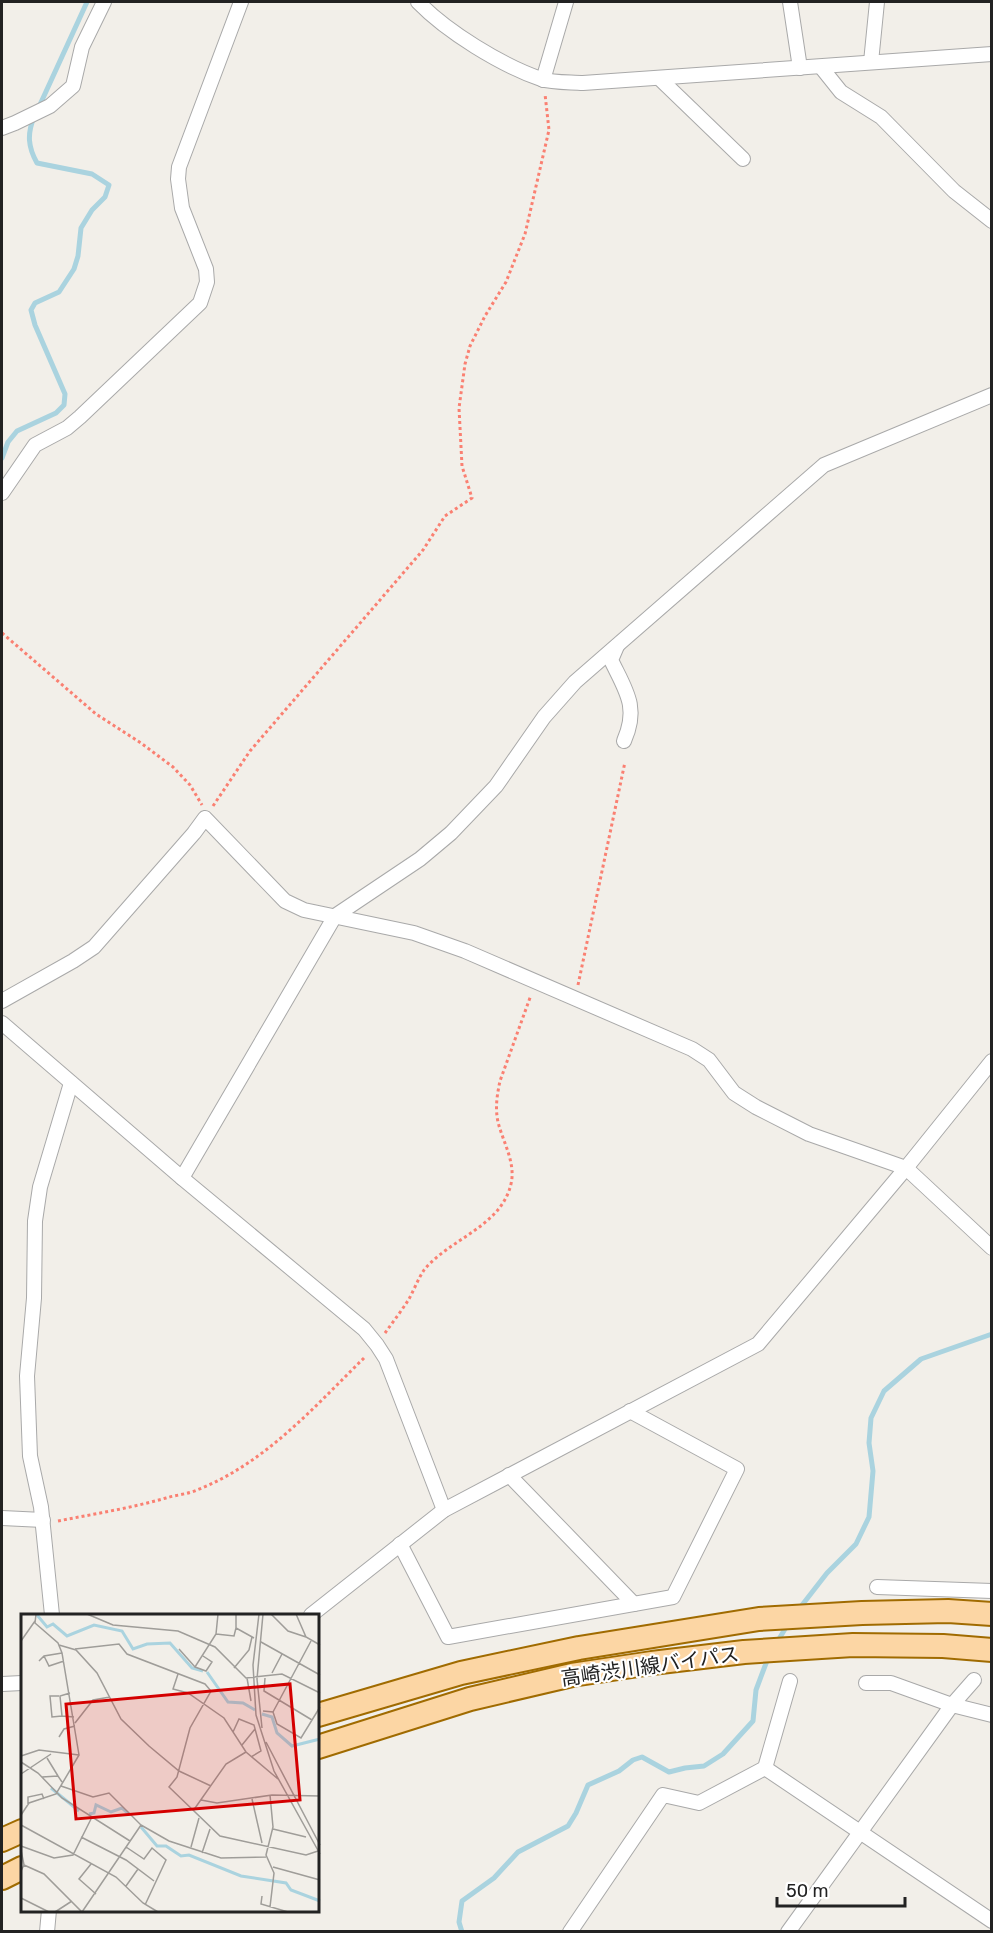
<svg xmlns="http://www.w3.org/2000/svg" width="993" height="1933" viewBox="0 0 993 1933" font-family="Rubik,'Noto Sans JP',sans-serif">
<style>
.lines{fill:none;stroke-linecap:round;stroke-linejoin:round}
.stream{stroke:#aad3df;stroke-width:5}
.minor-casing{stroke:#a9a9a9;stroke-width:16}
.primary-casing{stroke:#a06b00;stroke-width:26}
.path{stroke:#fa8072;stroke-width:3;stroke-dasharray:3 3;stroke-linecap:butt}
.minor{stroke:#fff;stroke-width:14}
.primary{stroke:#fcd6a4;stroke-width:22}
.labels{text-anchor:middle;stroke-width:4.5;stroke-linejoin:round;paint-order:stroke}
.street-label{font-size:20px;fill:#222;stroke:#fff}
.inset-river{fill:none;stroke:#aad3df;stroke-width:3}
.inset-road{fill:none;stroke:#9f9d99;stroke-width:1.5}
.view{fill:#d40000;fill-opacity:0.15;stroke:#d40000;stroke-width:3}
.inset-edge{fill:none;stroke:#222;stroke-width:3}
</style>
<rect width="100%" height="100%" fill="#f2efe9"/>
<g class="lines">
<g class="stream">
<polyline points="38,109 87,2"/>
<path d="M2 458 8 442 17 431 56 413 64 405 65 394 35 325 31 310 35 303 59 292 74 269 78 256 81 228 92 210 105 197 109 185 92 174 37 163C28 147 27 134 34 117"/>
<polyline points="799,1609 827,1573 856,1544 869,1517 873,1471 869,1443 871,1418 884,1391 921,1359 992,1334"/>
<polyline points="776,1644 788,1624"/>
<polyline points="462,1932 459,1922 462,1901 494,1878 518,1852 568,1826 576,1813 588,1785 619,1771 633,1760 642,1757 669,1772 685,1768 704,1766 723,1754 753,1721 756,1690 768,1658"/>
</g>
<defs>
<g id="minor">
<path d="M418 2C447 32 501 65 541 79 553 83 570 82 583 83L992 54"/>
<polyline points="790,2 800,68"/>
<polyline points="871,62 877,2"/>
<polyline points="821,67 841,92 881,117 954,191 992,221"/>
<polyline points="659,78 743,159"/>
<polyline points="543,80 566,2"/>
<polyline points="2,128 15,123 50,106 73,86 82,47 104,2"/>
<polyline points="2,493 35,445 67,428 80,417 200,303 207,282 206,269 182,208 178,179 179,167 241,2"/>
<path d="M617 646 611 660C626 691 639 707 624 741"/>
<polyline points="2,1001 73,961 94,947 194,833 205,818 285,901 304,910 414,933 465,951 692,1049 709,1060 734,1093 756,1107 809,1134 906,1168 992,1248"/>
<polyline points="2,1023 182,1178 364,1329 377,1345 386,1359 444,1510"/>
<polyline points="182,1178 335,916 420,859 451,833 496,786 544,717 575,682 824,465 992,395"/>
<polyline points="509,1475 634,1604"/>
<polyline points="2,1518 43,1520"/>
<polyline points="400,1544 448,1637 673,1597 737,1469 630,1411"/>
<polyline points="877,1587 992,1591"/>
<polyline points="52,1615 41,1507 30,1456 27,1376 34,1298 35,1221 40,1187 71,1083"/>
<polyline points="311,1615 444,1510 758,1344 906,1168 992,1061"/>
<polyline points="866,1683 891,1683 952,1705 974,1680"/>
<polyline points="2,1684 22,1683"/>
<polyline points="765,1768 992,1921"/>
<polyline points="47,1932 49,1910"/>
<polyline points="570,1932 663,1795 699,1803 765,1768 790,1681"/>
<polyline points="788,1932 952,1705 992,1715"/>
</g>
<g id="primary">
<polyline points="318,1715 461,1673 579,1648 759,1619 862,1613 948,1611 992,1614"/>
<polyline points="318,1747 470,1699 572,1675 652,1663 744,1652 853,1645 943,1646 992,1650"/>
<polyline points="2,1840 22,1831"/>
<polyline points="2,1878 22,1868"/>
</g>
</defs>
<use href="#minor" class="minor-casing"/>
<use href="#primary" class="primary-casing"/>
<g class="path">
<polyline points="2,633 96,714 141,743 173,767 190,785 202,805"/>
<polyline points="213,806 250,751 423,550 445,516 472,498 462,466 459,408 465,364 470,346 485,316 506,282 525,234 549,130 545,94"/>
<polyline points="578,985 625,762"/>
<path d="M385 1333C393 1322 402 1310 409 1299 414 1290 418 1279 424 1270 449 1239 501 1227 511 1184 516 1163 503 1142 498 1122 495 1108 497 1095 500 1081L531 995"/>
<path d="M58 1521C94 1514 131 1508 166 1498 176 1495 188 1494 197 1490 266 1463 315 1406 366 1356"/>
</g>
<use href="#minor" class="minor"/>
<use href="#primary" class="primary"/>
</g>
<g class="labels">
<g class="street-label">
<text transform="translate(650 1666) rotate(-8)" y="7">高崎渋川線バイパス</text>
</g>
</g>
<g transform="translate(21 1614)">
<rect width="298" height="298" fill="#f2efe9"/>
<path class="inset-river" d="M16 1 26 13 32 10 46 22 73 11 101 17 112 35 126 30 149 29 171 54 182 57M186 58 207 88 222 89 234 96M241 100 251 103 256 119 271 132 299 125M30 174 58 197M68 200 73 199 75 191 90 198 101 194 109 201M120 213 136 232H145L160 242 168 241 220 262 265 269 270 276 299 287"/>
<path class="inset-road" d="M66 0 92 11 157 17 194 33 225 64 261 60 299 79M215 0V14L233 24M238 0 232 51 235 101 253 157 299 240M250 0 267 17 285 23M275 0 285 23 299 31M195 20 213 22 215 14M0 27 14 7M240 28 299 61M38 31 55 36 76 59 100 105 128 132 158 157 190 172M54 35 98 30 106 40 184 70 190 77 169 114 156 163 148 173 199 222 285 241 297 237M158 35 174 53 195 20 197 0M23 42 28 52 43 47M18 47 23 42 41 39M174 53 185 57 191 48 182 42M213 54 228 36 231 23M251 59 261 40M157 60 152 75 167 79 203 104 225 138 257 165M226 64 230 87M244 64 243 77 291 106M49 79 39 82 41 102 53 103M38 82H29L31 103 41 102M242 97 252 98 256 110 280 124 299 93M252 98 290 27M54 109 72 86 89 83M241 114 236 65 242 0M212 118 218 105 233 111 240 137 230 143M38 123 43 115 54 112M245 128 299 231M221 131 234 115M0 142 18 136 58 141M26 144 37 162M0 148 17 159 41 184 109 227M0 160 30 140M21 163 37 162 41 168M231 185 241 229M180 186 196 189 251 181 299 182M7 191V183L21 180 23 185M172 197 205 150 225 138M0 201 8 189 35 180 58 141 41 39 37 29 14 9 15 0M0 211 95 263 122 289 137 298M120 211 148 227 200 244 245 243M252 215 285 223M60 223 105 246 133 267M0 232 33 244 52 241 70 205M105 233 123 245 131 234 145 246 124 291M170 233 178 204M0 236 3 251 0 257M181 239 189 215M70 250 58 265 75 280M3 251 23 260 61 298 120 211 88 179 72 183 40 172M252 253 299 266M105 272 117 255M241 282 240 290 267 298M0 284 28 298M249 293 253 259 245 241 252 213 249 181M34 298 51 287"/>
<path class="view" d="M269 70 279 186 55 205 45 90Z"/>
<rect width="298" height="298" class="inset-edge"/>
</g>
<rect width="993" height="1933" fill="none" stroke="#222222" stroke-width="6"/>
<path d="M777 1897v9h128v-9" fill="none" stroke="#222222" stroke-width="3"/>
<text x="786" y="1897" font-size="18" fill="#222222" stroke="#ffffff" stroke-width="4.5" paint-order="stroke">50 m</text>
</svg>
